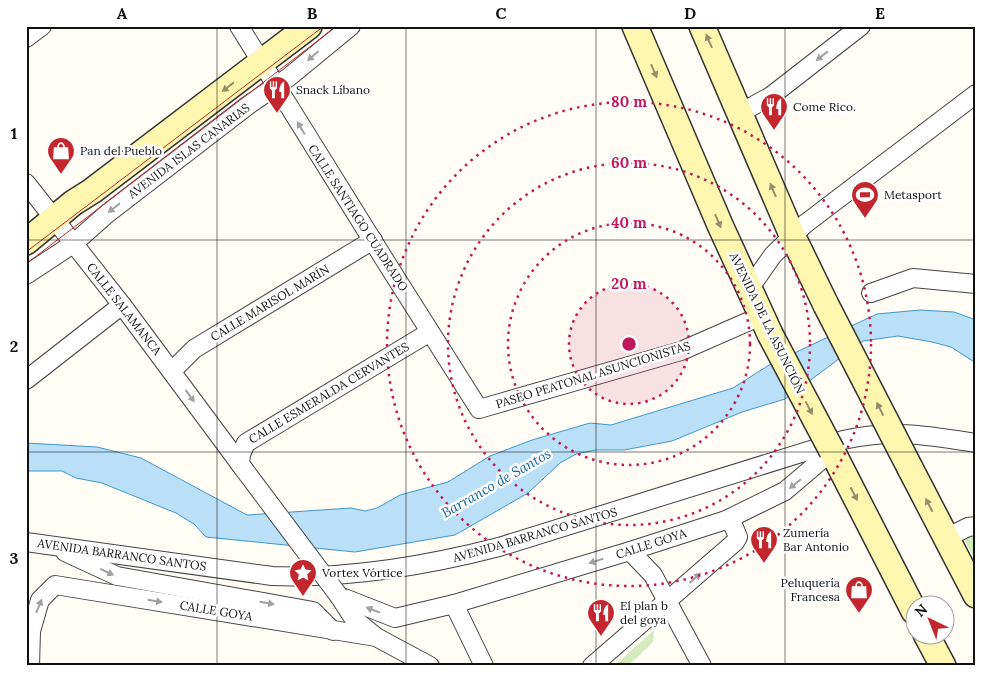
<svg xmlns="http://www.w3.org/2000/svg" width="1002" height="692" viewBox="0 0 1002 692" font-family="Lora,serif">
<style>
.green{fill:#d5ebbd}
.water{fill:#b9e0f7;stroke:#3f96cf}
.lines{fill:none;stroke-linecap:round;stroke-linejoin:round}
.street-casing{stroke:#444;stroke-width:20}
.secondary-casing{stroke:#333;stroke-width:28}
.street{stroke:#fff;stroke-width:18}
.secondary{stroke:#fff6b0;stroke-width:25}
.tram{stroke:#c4262e;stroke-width:1}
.street-bridge-casing{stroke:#444;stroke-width:20;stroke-linecap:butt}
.secondary-bridge-casing{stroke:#333;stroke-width:28;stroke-linecap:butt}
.street-bridge{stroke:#fff;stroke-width:18}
.secondary-bridge{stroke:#fff6b0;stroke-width:25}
.oneway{fill:#948f68}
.oneway2{fill:#a0a0a0}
.grid{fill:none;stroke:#111;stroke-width:1;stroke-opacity:0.55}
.ring{fill:none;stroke:#c2185b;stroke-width:2.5;stroke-dasharray:2.5 5}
.labels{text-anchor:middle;stroke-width:5;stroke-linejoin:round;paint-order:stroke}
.poi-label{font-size:12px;fill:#111;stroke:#fff;text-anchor:start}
.street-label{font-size:12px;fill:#111;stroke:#fff}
.water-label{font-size:14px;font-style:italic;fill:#1768a6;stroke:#fff}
.centre{fill:#c2185b;stroke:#fff;stroke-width:2.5}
.ring-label{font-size:15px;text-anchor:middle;font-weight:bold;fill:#c2185b;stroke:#fff;stroke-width:5;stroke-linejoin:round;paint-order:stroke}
.neatline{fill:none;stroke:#111;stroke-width:2}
.grid-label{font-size:16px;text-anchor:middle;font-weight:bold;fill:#111}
</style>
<rect width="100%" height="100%" fill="#fffdf5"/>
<g class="green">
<polygon points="976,517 976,562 964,539 972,534"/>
<polygon points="654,630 653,642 628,666 614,666"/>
</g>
<polygon class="water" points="920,310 954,312 976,320 976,363 951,347 932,342 898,336 863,341 785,399 742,412 672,441 624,450 596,450 576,454 560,463 528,493 455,535 355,552 206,537 194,524 176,513 102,483 76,478 62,471 26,471 26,443 97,447 141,458 247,515 351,508 365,511 377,508 400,495 448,482 490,456 532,440 590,423 611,425 733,388 769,365 877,314"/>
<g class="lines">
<defs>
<g id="street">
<path d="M239 26C318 154 398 282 479 409L681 351 761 316"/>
<polyline points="26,38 42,26"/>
<polyline points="740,113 771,96 861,26"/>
<polyline points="26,183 122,305 243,468"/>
<polyline points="26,275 73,244 108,213 247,106 289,77 351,26"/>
<polyline points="749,289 773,255 805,224 976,94"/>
<polyline points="871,293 913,278 976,284"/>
<polyline points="172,371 194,349 373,240"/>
<polyline points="26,380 122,305"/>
<polyline points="240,464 241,454 246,443 430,332"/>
<polyline points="946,538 968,527 976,526"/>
<path d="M26 542 272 576C348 579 425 566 499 547L843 440C893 429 925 435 976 443"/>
<polyline points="630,551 653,575 702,666"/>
<polyline points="65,552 117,576 313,611 333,631"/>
<polyline points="339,596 395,618 454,604 630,551 726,520 785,491 832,451"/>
<polyline points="339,596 354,619 376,637 430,666"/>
<polyline points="454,604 484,666"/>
<polyline points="30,666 31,631 40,600 55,585 376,637"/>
<polyline points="592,666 735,542 738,537 733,525 726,520"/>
</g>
<g id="secondary">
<polyline points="635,26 720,225 770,334"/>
<polyline points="702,26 792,235 826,305"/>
<polyline points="26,242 73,203 92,191 309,26"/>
<polyline points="832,451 914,611"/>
<polyline points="910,468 976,595"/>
<polyline points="926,634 943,666"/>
</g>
</defs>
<use href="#street" class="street-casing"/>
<use href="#secondary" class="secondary-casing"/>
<use href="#street" class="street"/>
<use href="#secondary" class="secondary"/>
<g class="tram">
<polyline points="26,252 324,26"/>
<polyline points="26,264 337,26"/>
</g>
<defs>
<polyline id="street-bridge" points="243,468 339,596"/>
<g id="secondary-bridge">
<polyline points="826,305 910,468"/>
<polyline points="770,334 832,451"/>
</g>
</defs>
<use href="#street-bridge" class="street-bridge-casing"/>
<use href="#secondary-bridge" class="secondary-bridge-casing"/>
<use href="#street-bridge" class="street-bridge"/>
<use href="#secondary-bridge" class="secondary-bridge"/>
</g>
<defs><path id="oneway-solid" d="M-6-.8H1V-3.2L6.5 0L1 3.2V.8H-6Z" transform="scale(1.25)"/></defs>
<g class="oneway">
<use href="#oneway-solid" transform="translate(709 41) rotate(-114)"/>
<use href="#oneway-solid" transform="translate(654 71) rotate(67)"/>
<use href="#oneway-solid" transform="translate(228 87) rotate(142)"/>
<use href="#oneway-solid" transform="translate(773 190) rotate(-113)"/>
<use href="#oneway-solid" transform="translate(718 221) rotate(67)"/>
<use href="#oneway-solid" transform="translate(809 408) rotate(62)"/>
<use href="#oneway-solid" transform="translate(880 409) rotate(-117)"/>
<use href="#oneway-solid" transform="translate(854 494) rotate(63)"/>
<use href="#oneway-solid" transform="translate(929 505) rotate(-117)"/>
</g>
<g class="oneway2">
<use href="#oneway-solid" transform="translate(313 56) rotate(139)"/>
<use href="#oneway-solid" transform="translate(822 56) rotate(142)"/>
<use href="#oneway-solid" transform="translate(301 128) rotate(-121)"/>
<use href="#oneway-solid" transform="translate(114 208) rotate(142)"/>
<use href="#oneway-solid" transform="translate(190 396) rotate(54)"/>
<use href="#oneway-solid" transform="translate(795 484) rotate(141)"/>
<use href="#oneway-solid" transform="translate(596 561) rotate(163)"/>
<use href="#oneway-solid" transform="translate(107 572) rotate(25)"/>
<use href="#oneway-solid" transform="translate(695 578) rotate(-42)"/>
<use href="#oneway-solid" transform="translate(155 601) rotate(9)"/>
<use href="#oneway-solid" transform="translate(267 603) rotate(10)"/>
<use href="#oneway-solid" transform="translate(39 606) rotate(-68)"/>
<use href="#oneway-solid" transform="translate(373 610) rotate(-159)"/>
</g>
<path class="grid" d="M217 26V666M406 26V666M596 26V666M785 26V666M26 240H976M26 452H976"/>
<circle cx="629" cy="344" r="60" fill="#c2185b" fill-opacity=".12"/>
<g class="ring">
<circle cx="629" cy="344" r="60"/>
<circle cx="629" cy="344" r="121"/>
<circle cx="629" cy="344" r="181"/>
<circle cx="629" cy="344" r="242"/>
</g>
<defs>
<symbol id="restaurant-pin" viewBox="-11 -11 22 30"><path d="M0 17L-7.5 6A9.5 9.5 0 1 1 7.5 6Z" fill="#c4262e" stroke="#fff"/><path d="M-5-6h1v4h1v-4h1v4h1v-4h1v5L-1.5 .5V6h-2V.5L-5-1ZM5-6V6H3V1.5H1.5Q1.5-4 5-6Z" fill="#fff"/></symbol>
<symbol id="shop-pin" viewBox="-11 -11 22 30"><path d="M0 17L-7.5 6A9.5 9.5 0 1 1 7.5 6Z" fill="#c4262e" stroke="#fff"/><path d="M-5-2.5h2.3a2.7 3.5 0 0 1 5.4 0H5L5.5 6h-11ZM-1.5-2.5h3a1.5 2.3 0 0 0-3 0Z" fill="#fff"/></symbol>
<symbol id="stadium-pin" viewBox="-11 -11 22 30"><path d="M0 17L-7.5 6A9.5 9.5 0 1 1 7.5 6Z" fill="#c4262e" stroke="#fff"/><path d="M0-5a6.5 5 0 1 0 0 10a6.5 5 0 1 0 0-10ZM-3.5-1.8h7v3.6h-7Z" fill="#fff"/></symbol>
<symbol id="sight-pin" viewBox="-11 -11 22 30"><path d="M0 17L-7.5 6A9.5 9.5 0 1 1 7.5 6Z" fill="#c4262e" stroke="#fff"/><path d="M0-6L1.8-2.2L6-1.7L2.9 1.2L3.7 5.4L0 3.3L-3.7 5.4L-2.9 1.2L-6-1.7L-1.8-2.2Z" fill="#fff"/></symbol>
</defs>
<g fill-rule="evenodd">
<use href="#restaurant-pin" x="261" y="74" width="32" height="43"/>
<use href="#restaurant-pin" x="758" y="91" width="32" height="43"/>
<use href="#shop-pin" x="45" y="135" width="32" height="43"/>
<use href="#stadium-pin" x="849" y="179" width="32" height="43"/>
<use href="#restaurant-pin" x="748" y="524" width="32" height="43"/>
<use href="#sight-pin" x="287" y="557" width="32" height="43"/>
<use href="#shop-pin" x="843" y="574" width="32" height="43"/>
<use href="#restaurant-pin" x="585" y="597" width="32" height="43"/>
</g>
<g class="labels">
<g class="poi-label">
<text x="296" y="94">Snack Líbano</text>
<text x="793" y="111">Come Rico.</text>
<text x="80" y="155">Pan del Pueblo</text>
<text x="884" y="199">Metasport</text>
<text x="783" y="537">Zumería<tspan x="783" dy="14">Bar Antonio</tspan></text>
<text x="322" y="577">Vortex Vórtice</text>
<text x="840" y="587" text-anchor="end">Peluquería<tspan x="840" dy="14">Francesa</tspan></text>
<text x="620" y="610">El plan b<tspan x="620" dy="14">del goya</tspan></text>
</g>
<g class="street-label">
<text transform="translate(189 151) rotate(-37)" y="4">AVENIDA ISLAS CANARIAS</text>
<text transform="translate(358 218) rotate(57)" y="4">CALLE SANTIAGO CUADRADO</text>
<text transform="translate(270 303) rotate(-31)" y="4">CALLE MARISOL MARÍN</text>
<text transform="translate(124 309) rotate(52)" y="4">CALLE SALAMANCA</text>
<text transform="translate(767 323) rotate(64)" y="4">AVENIDA DE LA ASUNCIÓN</text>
<text transform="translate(593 375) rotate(-17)" y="4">PASEO PEATONAL ASUNCIONISTAS</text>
<text transform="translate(329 393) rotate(-31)" y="4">CALLE ESMERALDA CERVANTES</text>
<text transform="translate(535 535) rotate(-16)" y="4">AVENIDA BARRANCO SANTOS</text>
<text transform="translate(651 544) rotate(-18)" y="4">CALLE GOYA</text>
<text transform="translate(122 555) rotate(8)" y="4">AVENIDA BARRANCO SANTOS</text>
<text transform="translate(216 611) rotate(9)" y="4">CALLE GOYA</text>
</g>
<g class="water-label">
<text transform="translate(496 483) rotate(-30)" y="5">Barranco de Santos</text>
</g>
</g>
<circle cx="629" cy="344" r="8" class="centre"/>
<g class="ring-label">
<text x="629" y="107">80 m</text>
<text x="629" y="168">60 m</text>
<text x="629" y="228">40 m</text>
<text x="629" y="289">20 m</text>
</g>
<rect width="1002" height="692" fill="none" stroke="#ffffff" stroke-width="55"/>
<g transform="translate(930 620) rotate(317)"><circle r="24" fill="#ffffff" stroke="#a0a0a0"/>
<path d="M0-4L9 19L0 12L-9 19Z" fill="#c4262e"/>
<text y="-8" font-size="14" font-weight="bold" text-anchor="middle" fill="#111111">N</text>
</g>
<rect x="28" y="28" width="946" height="636" class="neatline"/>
<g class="grid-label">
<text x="122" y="19">A</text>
<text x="312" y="19">B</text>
<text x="501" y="19">C</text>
<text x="690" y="19">D</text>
<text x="880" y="19">E</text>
<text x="14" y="139">1</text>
<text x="14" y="352">2</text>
<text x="14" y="564">3</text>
</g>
</svg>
